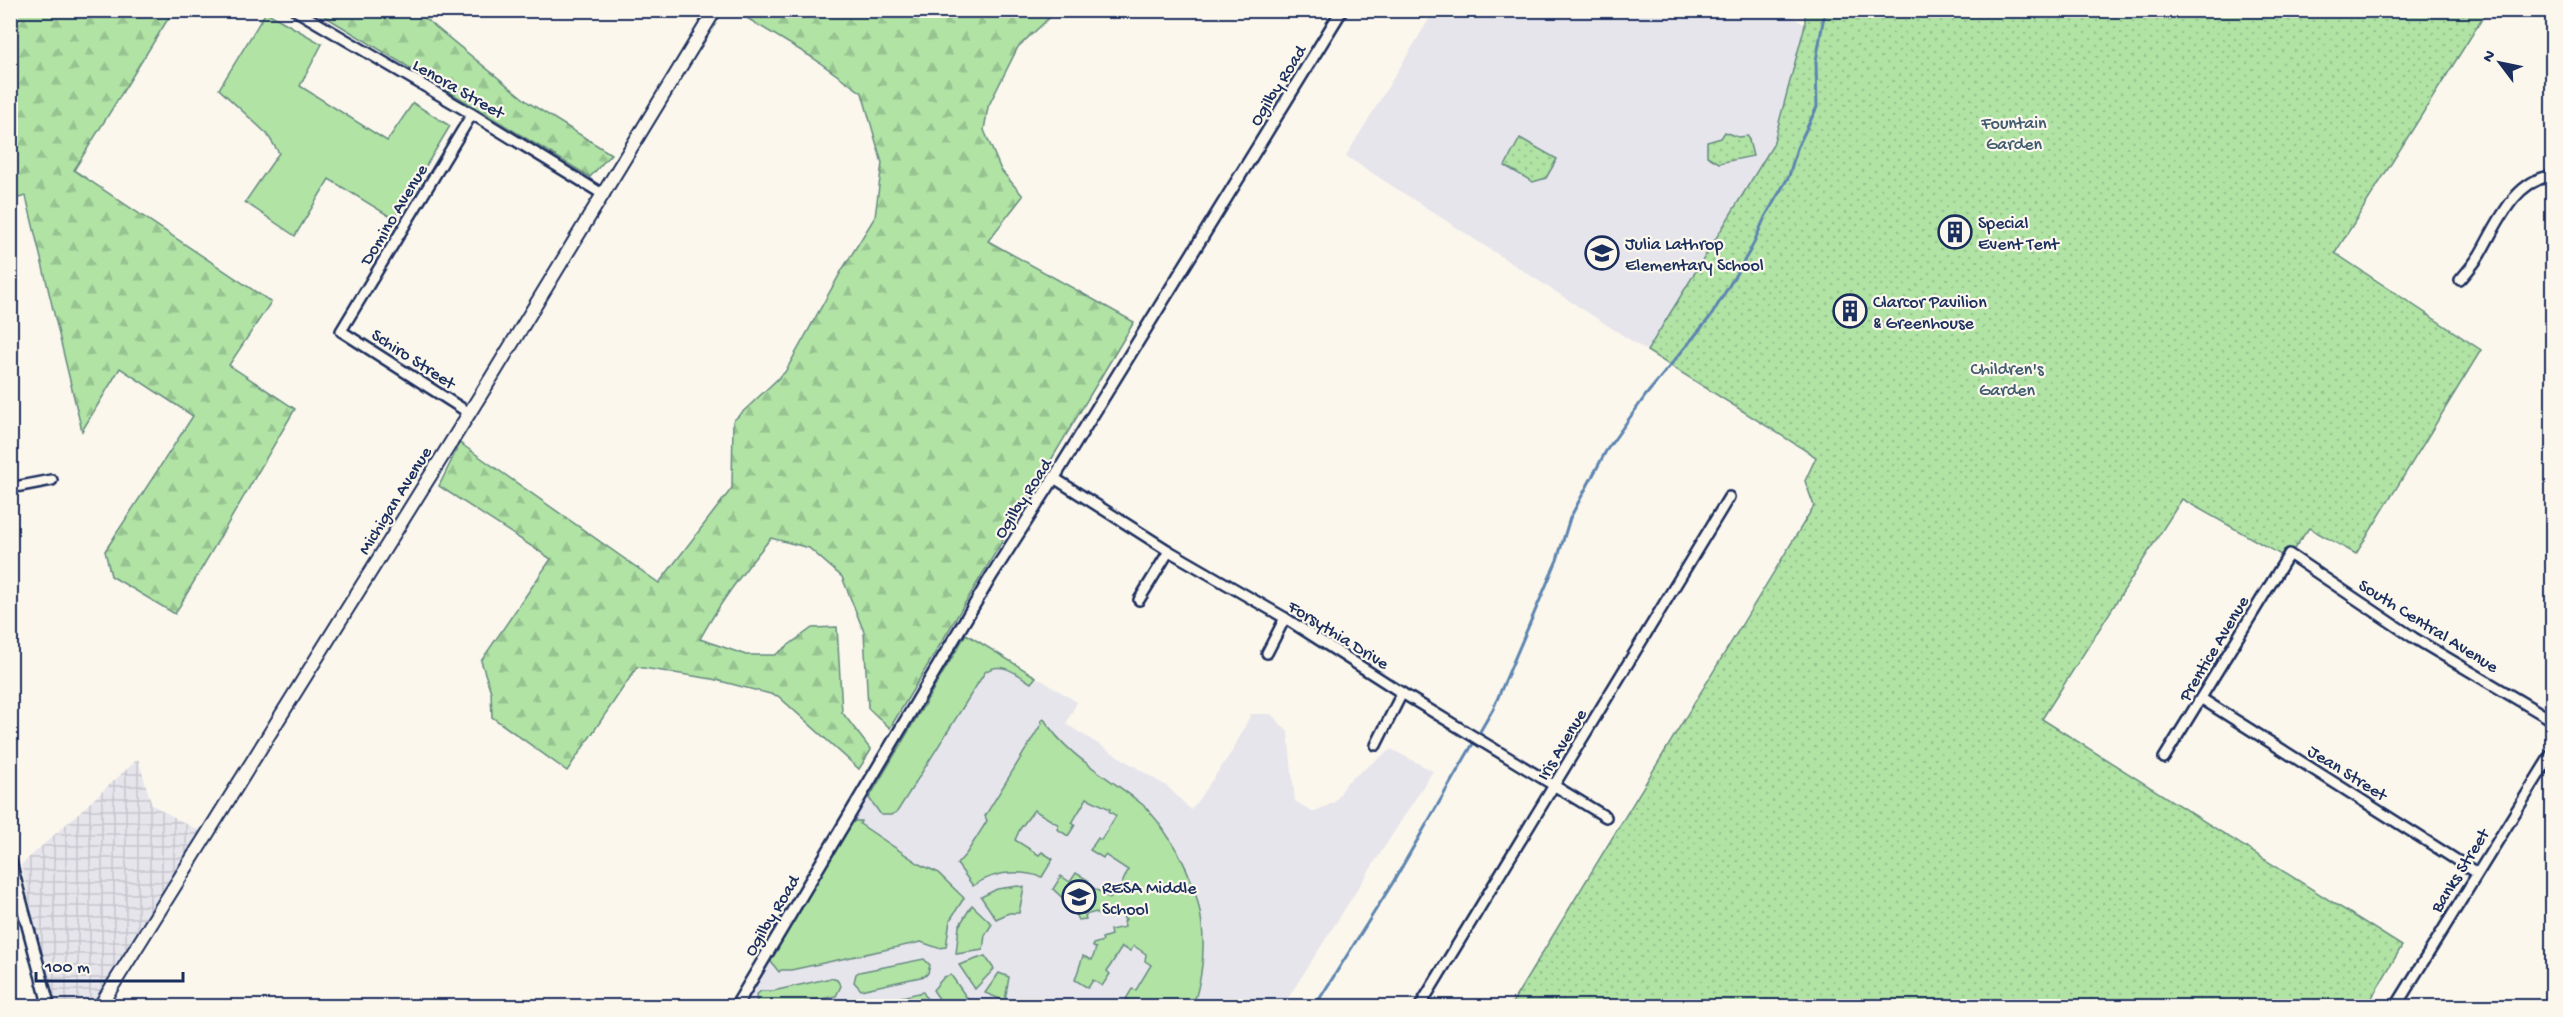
<svg xmlns="http://www.w3.org/2000/svg" width="2563" height="1017" viewBox="0 0 2563 1017" font-family="'Gochi Hand',sans-serif">
<style>
.built{fill:#e7e5ec}
.industrial{fill:url(#industrial-grid)}
.grass{fill:#b0e3a4;stroke:#668981;stroke-width:1.5}
.forest{fill:url(#forest-firs);stroke:#668981;stroke-width:1.5}
.park{fill:url(#park-dots);stroke:#668981;stroke-width:1.5}
.lines{fill:none;stroke-linecap:round;stroke-linejoin:round}
.stream{stroke:#5d85b0;stroke-width:3}
.minor-casing{stroke:#1b2f5e;stroke-width:14}
.tertiary-casing{stroke:#1b2f5e;stroke-width:15}
.secondary-casing{stroke:#1b2f5e;stroke-width:16}
.minor{stroke:#fbf7ec;stroke-width:9}
.tertiary{stroke:#fbf7ec;stroke-width:10}
.secondary{stroke:#fbf7ec;stroke-width:12}
.labels{text-anchor:middle;stroke-width:4.5;stroke-linejoin:round;paint-order:stroke}
.street-label{font-size:18px;fill:#1b2f5e;stroke:#fbf7ec}
.park-label{font-size:18px;fill:#405c70;stroke:#fbf7ec}
.poi-label{font-size:18px;fill:#1b2f5e;stroke:#fbf7ec;text-anchor:start}
</style>
<defs>
<pattern id="industrial-grid" width="8" height="8" patternUnits="userSpaceOnUse" patternTransform="scale(1.5)"><rect width="8" height="8" fill="#e7e5ec"/><path d="M0 4h8M4 0v8" fill="none" stroke="#c6c5cd"/></pattern>
<pattern id="forest-firs" width="22" height="20" patternUnits="userSpaceOnUse" patternTransform="scale(1.5)"><rect width="22" height="20" fill="#b0e3a4"/><path d="M5 1l3.5 6h-7zM16 11l3.5 6h-7z" fill="#97c390"/></pattern>
<pattern id="park-dots" width="8" height="8" patternUnits="userSpaceOnUse" patternTransform="scale(1.5)"><rect width="8" height="8" fill="#b0e3a4"/><path d="M2 2h.1M6 6h.1" fill="none" stroke="#97c390" stroke-width="1.8" stroke-linecap="round"/></pattern>
</defs>
<rect width="100%" height="100%" fill="#fbf7ec"/>
<filter id="ink" filterUnits="userSpaceOnUse"><feTurbulence type="fractalNoise" baseFrequency=".0167" numOctaves="2"/><feDisplacementMap in="SourceGraphic" scale="12" xChannelSelector="R" yChannelSelector="G"/><feConvolveMatrix kernelMatrix="1 2 1 2 8 2 1 2 1" color-interpolation-filters="sRGB"/></filter>
<g filter="url(#ink)">
<g class="built">
<polygon points="1781,10 1805,25 1773,145 1647,351 1346,156 1434,11"/>
<polygon points="966,634 1077,702 1066,724 1168,787 1191,810 1233,750 1251,714 1271,714 1288,732 1295,801 1313,812 1335,802 1347,782 1391,749 1433,771 1283,1006 740,1006"/>
</g>
<polygon class="industrial" points="138,759 152,805 203,833 94,1006 54,1006 21,865"/>
<g class="grass">
<polygon points="266,12 322,44 300,86 387,141 413,103 450,126 394,219 329,179 295,236 245,202 279,153 267,134 219,89"/>
<path d="M966 634 1036 677 1031 683C1017 674 1001 660 985 672L897 812 891 815H881L869 798Z"/>
<path d="M1044 719C1067 757 1110 777 1143 805 1155 816 1163 828 1171 841 1204 892 1212 949 1193 1006H1146L1139 1003 1137 1006 1126 999 1132 989 1136 990 1151 965 1145 961 1146 954 1134 946 1130 951 1122 947 1107 971 1110 974 1102 986 1093 980 1088 988 1075 980 1083 956 1092 960 1096 948 1093 947V944L1103 941 1102 938 1111 935 1110 930 1125 927 1124 922 1126 919H1124L1123 915 1110 918 1106 914 1098 915 1096 912 1085 915 1086 919 1078 920 1071 906 1053 889 1061 876 1070 882 1076 873 1088 880 1087 884 1110 898 1116 889 1119 890 1128 870 1105 855 1103 858 1090 850 1098 838 1101 840 1116 816 1109 811 1110 809 1087 798 1072 823 1075 825 1068 836 1057 829 1059 825 1034 810 1020 829 1015 840 1039 855 1042 852 1053 859 1042 877C1018 870 994 871 973 886L957 864 966 854 987 821 985 816 1042 723 1041 721Z"/>
<polygon points="853,821 861,821 860,824 921,865 937,872 964,898 950,920 946,947 938,948 921,942 791,970 781,970 779,972 771,962 773,953"/>
<polygon points="1018,886 1024,887 1019,913 1009,913 996,919 981,897 997,889"/>
<polygon points="972,905 992,924 985,935 983,950 956,954 959,926"/>
<polygon points="985,956 994,969 975,989 959,965"/>
<polygon points="924,959 930,965 928,973 925,976 861,990 854,982 856,974 859,972"/>
<polygon points="999,973 1009,977 1005,1001 985,993"/>
<polygon points="951,975 967,998 959,1006 944,1006 933,990 944,977"/>
<polygon points="831,978 837,980 841,986 836,996 786,1006 761,1006 757,1003 756,995 761,991 773,991"/>
<polygon points="923,992 931,1006 862,1006"/>
</g>
<g class="forest">
<polygon points="11,10 173,11 74,170 271,302 229,365 295,409 175,614 111,576 105,551 193,416 120,368 82,431 26,196 11,200"/>
<polygon points="316,11 416,11 529,103 611,154 590,177"/>
<path d="M727 11H1057L1018 47 988 107 984 130 1001 170 1023 196 988 241 1134 322 890 728 868 708 864 632 842 577 809 548 771 538C744 570 720 602 700 639L746 655H775L812 628 837 627 842 712 871 750 859 769 778 696 712 679 637 667 567 771 492 717 491 692 481 661 551 559 439 486 460 443 659 583 732 488 733 421 785 372 842 270 875 217 882 163 862 93 813 58 742 15Z"/>
</g>
<g class="park">
<polygon points="1805,11 2487,11 2335,253 2481,350 2356,554 2309,528 2294,549 2281,555 2182,499 2042,719 2402,946 2367,1006 1510,1006 1814,506 1805,481 1816,457 1647,351 1773,145 1805,25"/>
<polygon points="1725,132 1738,137 1748,136 1753,156 1719,163 1707,156 1707,142 1721,138"/>
<polygon points="1520,138 1557,159 1546,178 1533,182 1505,166"/>
</g>
<g class="lines">
<polyline class="stream" points="1315,1006 1392,884 1493,709 1557,560 1570,518 1606,451 1646,395 1711,316 1751,249 1765,217 1789,176 1797,148 1817,107 1816,61 1825,10"/>
<defs>
<g id="minor">
<polyline points="295,10 472,114 604,195"/>
<path d="M2460 280C2467 272 2475 263 2480 254 2497 225 2514 180 2552 176"/>
<polyline points="469,413 341,331 472,114"/>
<polyline points="1054,478 1169,551 1285,618 1402,693 1606,817"/>
<polyline points="10,488 52,480"/>
<polyline points="1139,600 1169,551"/>
<polyline points="1267,653 1285,618"/>
<polyline points="2202,699 2477,873"/>
<polyline points="1376,745 1402,693"/>
<polyline points="2164,758 2289,554 2414,638 2552,720"/>
<polyline points="1420,1006 1729,497"/>
<polyline points="2396,1006 2552,753"/>
</g>
<g id="tertiary">
<polyline points="10,860 49,1006"/>
<polyline points="736,1006 992,575 1054,478 1342,10"/>
</g>
<polyline id="secondary" points="100,1006 488,383 715,10"/>
</defs>
<use href="#minor" class="minor-casing"/>
<use href="#tertiary" class="tertiary-casing"/>
<use href="#secondary" class="secondary-casing"/>
<use href="#minor" class="minor"/>
<use href="#tertiary" class="tertiary"/>
<use href="#secondary" class="secondary"/>
</g>
</g>
<defs>
<symbol id="building-ring" viewBox="-11 -11 22 22"><circle r="9.5" fill="#fbf7ec" stroke="#1b2f5e" stroke-width="1.5"/><path d="M-4-6H4V6H1V3H-1V6H-4ZM-2.5-4.3h1.7v1.8h-1.7ZM.8-4.3h1.7v1.8H.8ZM-2.5-1h1.7V.8h-1.7ZM.8-1h1.7V.8H.8Z" fill="#1b2f5e"/></symbol>
<symbol id="school-ring" viewBox="-11 -11 22 22"><circle r="9.5" fill="#fbf7ec" stroke="#1b2f5e" stroke-width="1.5"/><path d="M0-5L7-2L0 1L-7-2ZM-4 1L0 2.5L4 1V4Q0 6-4 4Z" fill="#1b2f5e"/></symbol>
</defs>
<g fill-rule="evenodd">
<use href="#building-ring" x="1936" y="213" width="38" height="38"/>
<use href="#school-ring" x="1583" y="234" width="38" height="38"/>
<use href="#building-ring" x="1831" y="292" width="38" height="38"/>
<use href="#school-ring" x="1060" y="878" width="38" height="38"/>
</g>
<g class="labels">
<g class="street-label">
<text transform="translate(1277 85) rotate(-58)" y="6">Ogilby Road</text>
<text transform="translate(459 88) rotate(30)" y="6">Lenora Street</text>
<text transform="translate(393 214) rotate(-59)" y="6">Domino Avenue</text>
<text transform="translate(414 358) rotate(33)" y="6">Schiro Street</text>
<text transform="translate(1022 498) rotate(-57)" y="6">Ogilby Road</text>
<text transform="translate(394 500) rotate(-58)" y="6">Michigan Avenue</text>
<text transform="translate(2429 625) rotate(32)" y="6">South Central Avenue</text>
<text transform="translate(1339 634) rotate(32)" y="6">Forsythia Drive</text>
<text transform="translate(2213 648) rotate(-59)" y="6">Prentice Avenue</text>
<text transform="translate(1561 744) rotate(-59)" y="6">Iris Avenue</text>
<text transform="translate(2348 772) rotate(32)" y="6">Jean Street</text>
<text transform="translate(2459 870) rotate(-58)" y="6">Banks Street</text>
<text transform="translate(771 915) rotate(-59)" y="6">Ogilby Road</text>
</g>
<g class="park-label">
<text x="2014" y="128">Fountain<tspan x="2014" dy="21">Garden</tspan></text>
<text x="2007" y="374">Children's<tspan x="2007" dy="21">Garden</tspan></text>
</g>
<g class="poi-label">
<text x="1978" y="228">Special<tspan x="1978" dy="21">Event Tent</tspan></text>
<text x="1625" y="249">Julia Lathrop<tspan x="1625" dy="21">Elementary School</tspan></text>
<text x="1873" y="307">Clarcor Pavilion<tspan x="1873" dy="21">&amp; Greenhouse</tspan></text>
<text x="1102" y="893">RESA Middle<tspan x="1102" dy="21">School</tspan></text>
</g>
</g>
<rect width="2563" height="1017" fill="none" stroke="#fbf7ec" stroke-width="36"/>
<rect x="18" y="18" width="2527" height="981" fill="none" stroke="#1b2f5e" stroke-width="2" filter="url(#ink)"/>
<g transform="translate(2500 63) rotate(302)" stroke="#fbf7ec" stroke-width="4.5" paint-order="stroke">
<path d="M0-4.5L10 22L0 15L-10 22Z" fill="#1b2f5e"/>
<text y="-9" font-size="16" font-weight="bold" text-anchor="middle" fill="#1b2f5e">N</text>
</g>
<path d="M36 972v9h147v-9" fill="none" stroke="#1b2f5e" stroke-width="3"/>
<text x="45" y="972" font-size="18" fill="#1b2f5e" stroke="#fbf7ec" stroke-width="4.5" paint-order="stroke">100 m</text>
</svg>
